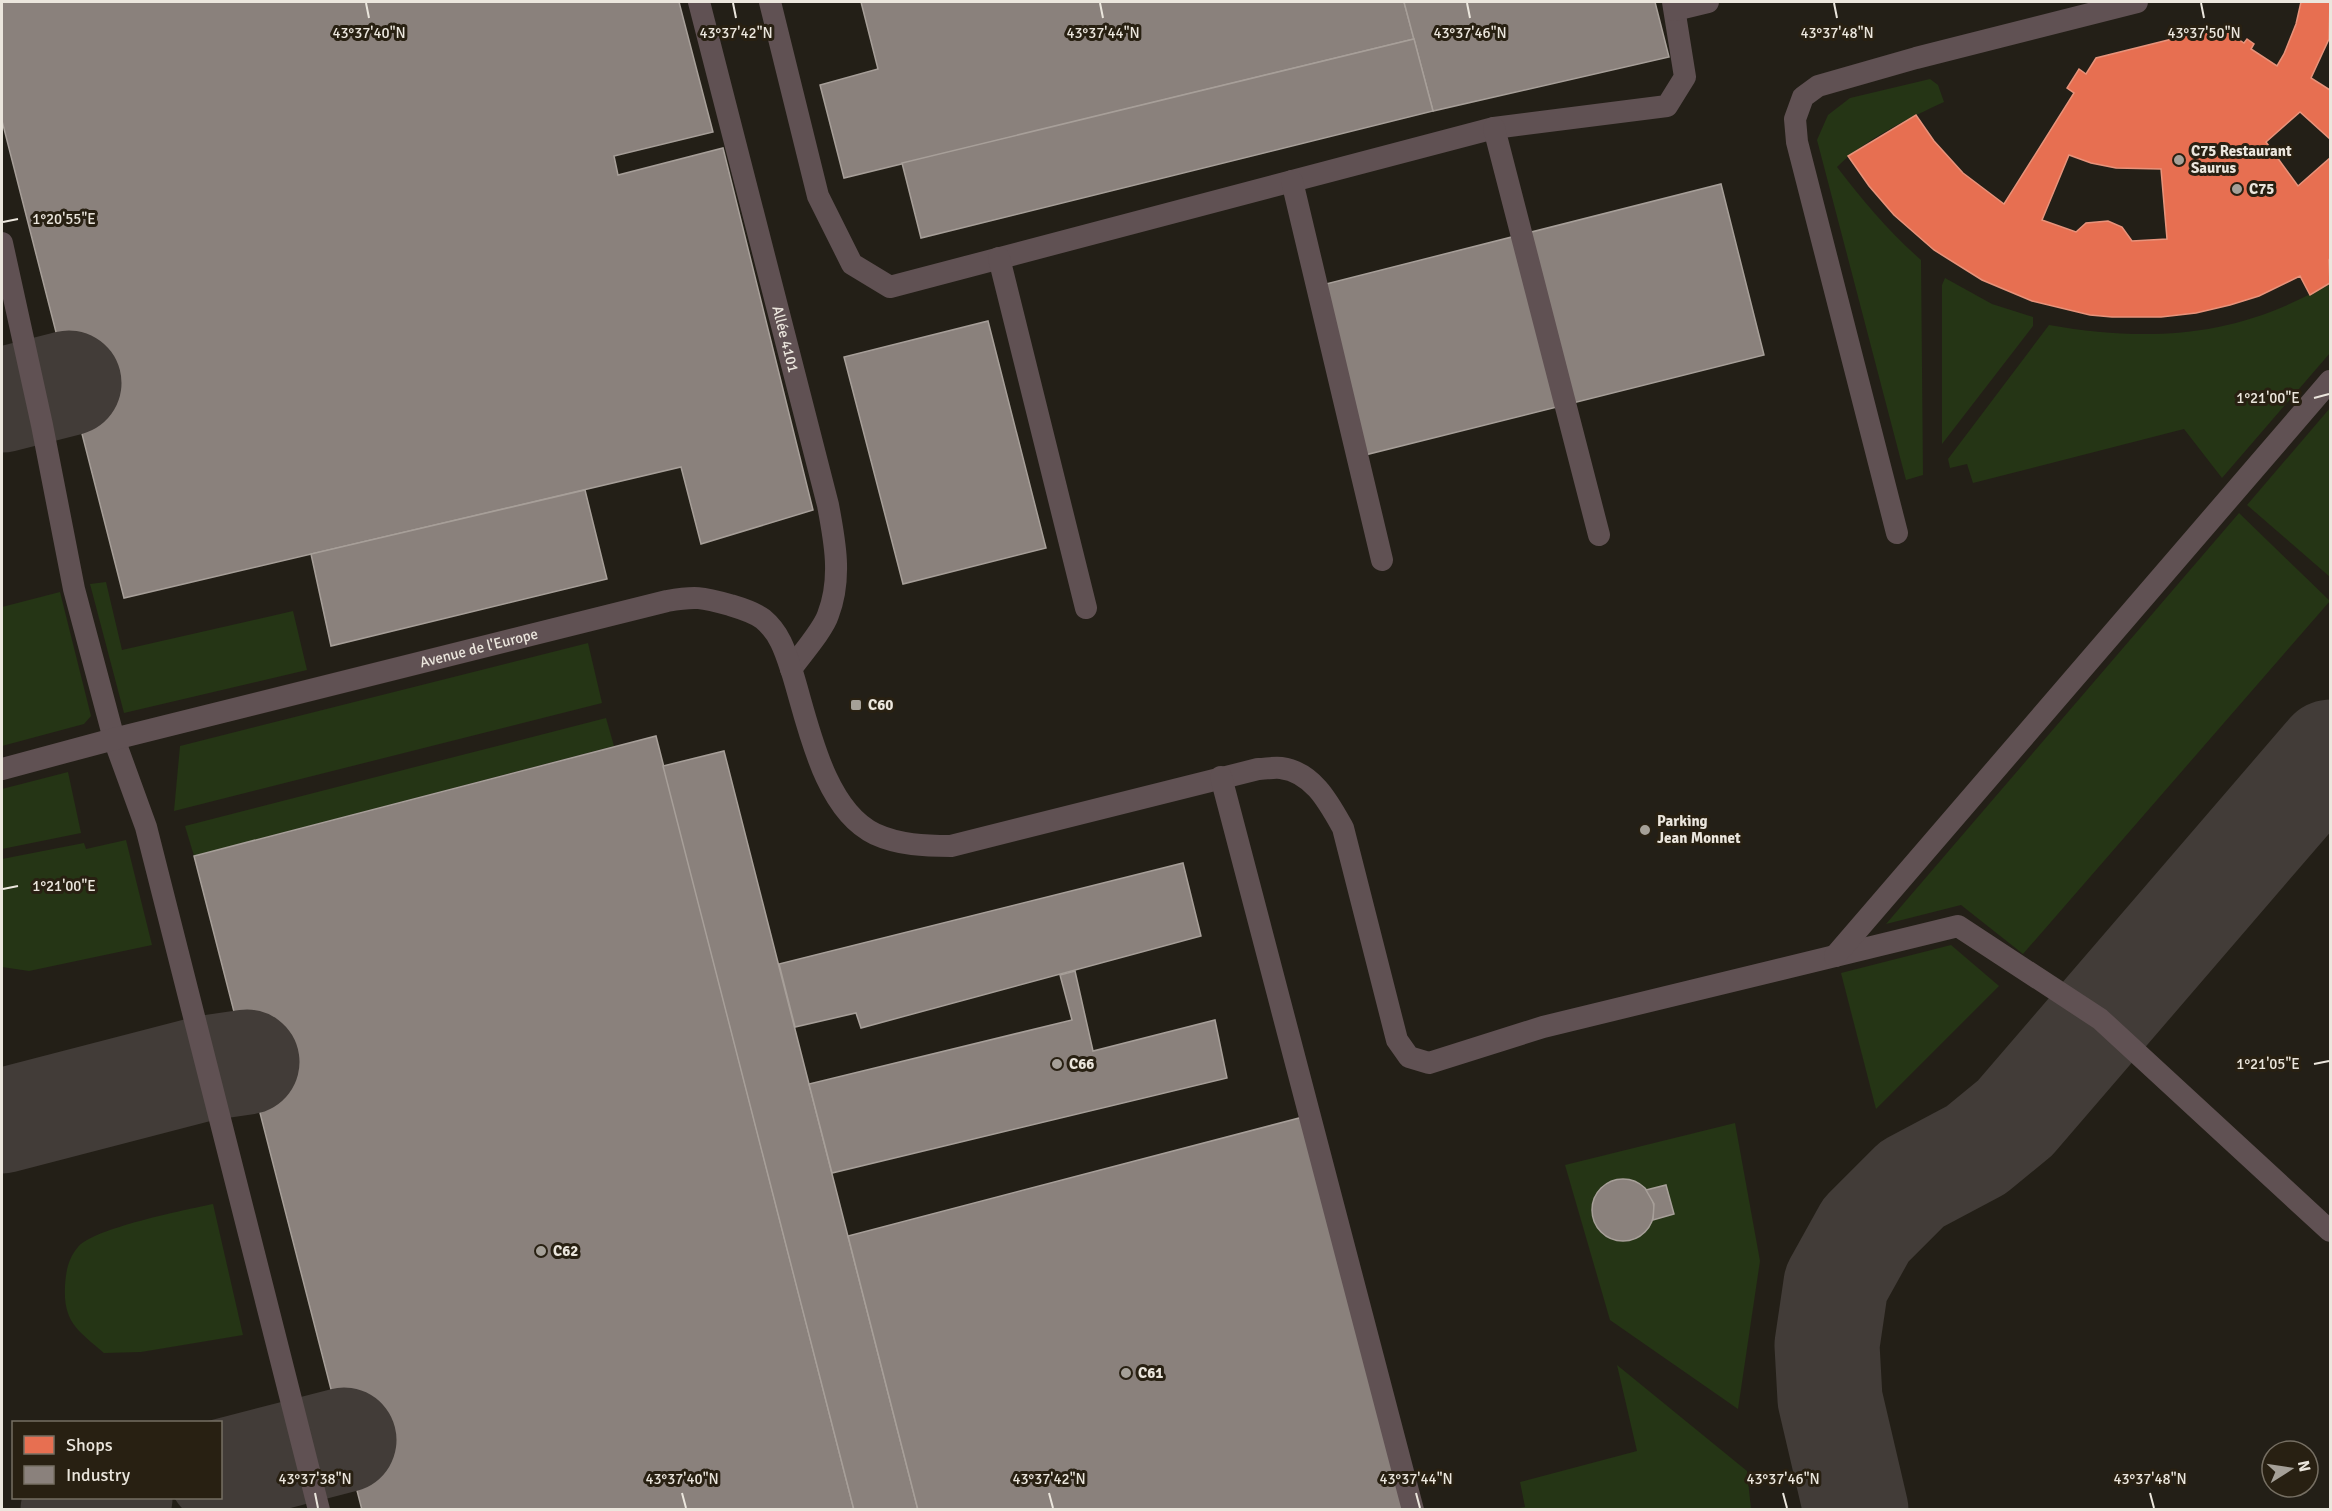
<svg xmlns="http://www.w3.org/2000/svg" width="2332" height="1511" viewBox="0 0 2332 1511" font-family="Signika,sans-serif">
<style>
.green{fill:#253515}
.shops{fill:#e76f51;stroke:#e8937b;stroke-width:1.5;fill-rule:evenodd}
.industry{fill:#8a817c;stroke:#a79f99;stroke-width:1.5}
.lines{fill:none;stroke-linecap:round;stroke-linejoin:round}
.taxiway{stroke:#423c38;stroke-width:105}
.lane{stroke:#605153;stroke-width:22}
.ticks{fill:none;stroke:#ebe6dd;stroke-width:2}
.poi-dot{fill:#a5a098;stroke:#282012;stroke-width:2}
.labels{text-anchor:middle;stroke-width:6;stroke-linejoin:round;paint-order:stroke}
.poi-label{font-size:15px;font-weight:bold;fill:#ebe6dd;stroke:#282012;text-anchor:start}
.street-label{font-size:15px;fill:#ebe6dd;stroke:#282012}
.ticks-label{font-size:15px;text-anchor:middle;fill:#ebe6dd;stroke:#282012;stroke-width:6;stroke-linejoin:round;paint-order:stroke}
</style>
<rect width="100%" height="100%" fill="#231f17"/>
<g class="green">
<path d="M1930 79 1938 85 1944 102C1909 118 1864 140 1837 167 1863 201 1889 232 1921 260L1923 475 1906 480 1817 140 1828 115 1850 98Z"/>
<polygon points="1945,278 1992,304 2033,317 2033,326 1942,444 1942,285"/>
<path d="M2330 283V353L2222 478 2184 429 1973 483 1967 464 1950 468 1948 459 2049 325C2152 343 2239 337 2330 283Z"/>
<polygon points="2330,408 2330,577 2247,505"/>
<polygon points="2239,513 2330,601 2023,954 1961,905 1886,924"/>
<polygon points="106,582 122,650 293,611 307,670 124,713 90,584"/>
<polygon points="60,592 91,716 84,724 2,746 2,607"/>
<polygon points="588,643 602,703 174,811 180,746"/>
<polygon points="606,718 614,746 194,856 185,826"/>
<polygon points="68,772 81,833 2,849 2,789"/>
<polygon points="126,840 152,945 29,971 2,967 2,859 84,843 86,849"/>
<polygon points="1951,945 1999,986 1876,1109 1841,973"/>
<polygon points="1735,1123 1760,1261 1738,1409 1610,1320 1565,1165"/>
<path d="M213 1204 243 1335 141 1352 104 1353C79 1331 63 1323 65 1286 66 1271 68 1259 78 1247 94 1228 185 1210 213 1204Z"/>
<polygon points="1617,1365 1747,1471 1751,1509 1513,1509 1525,1507 1520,1482 1637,1451"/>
</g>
<path class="shops" d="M2301 2H2330L2329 39 2311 78 2330 90V139L2300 112 2266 142 2298 186 2330 158V258L2329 260 2330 283 2310 295 2300 276 2259 296 2230 305 2196 313 2161 317H2112L2090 315 2032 301 1982 280 1934 250 1894 215 1869 186 1848 156 1916 115 1934 141 1963 173 2004 204 2074 93 2067 88 2079 69 2086 74 2096 58 2220 27 2244 43 2247 39 2254 44 2251 49 2277 66 2284 54 2296 24ZM2069 155 2091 163 2116 168 2161 169 2167 239 2132 241 2122 227 2108 221 2086 223 2076 232 2042 220Z"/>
<g class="industry">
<polygon points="2,2 679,2 713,132 614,156 618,175 723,148 813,510 701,544 681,467 124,598 2,121"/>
<polygon points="861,2 1404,2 1414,39 844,178 820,85 878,69"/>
<polygon points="1404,2 1655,2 1669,57 1433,111"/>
<polygon points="1414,39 1433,111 921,238 902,163"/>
<polygon points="1721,184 1764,355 1365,455 1322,285"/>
<polygon points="988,321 1046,548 903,584 844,357"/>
<polygon points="585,490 607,579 331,646 311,554"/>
<polygon points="656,736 854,1510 362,1510 194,856"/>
<polygon points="724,751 809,1084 918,1510 854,1510 663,766"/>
<polygon points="1183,863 1201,936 861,1028 856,1013 795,1027 779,964"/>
<polygon points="1075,971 1093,1051 1215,1020 1227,1078 832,1173 809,1084 1072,1020 1060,975"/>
<polygon points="1303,1117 1405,1510 918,1510 848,1236"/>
<circle cx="1623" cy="1210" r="31"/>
<polygon points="1666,1185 1674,1214 1653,1220 1654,1204 1646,1190"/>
</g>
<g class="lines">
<g class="taxiway">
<polyline points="2,400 69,383"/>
<polyline points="2,1121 206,1068 247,1062"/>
<polyline points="220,1472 344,1440"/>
<polyline points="73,1510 120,1498"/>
<polyline points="1856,1510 1830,1399 1827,1345 1836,1284 1866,1230 1912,1184 1976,1150 2015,1118 2330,752"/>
</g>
<g class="lane">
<path id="s1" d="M699 2 828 505C835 542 842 579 828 615 823 630 801 655 791 669"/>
<polyline points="770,2 818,196 852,264 890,287 1494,128 1667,106 1685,77 1673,2"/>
<polyline points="1675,10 1708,2"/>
<polyline points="1494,128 1599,535"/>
<polyline points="1292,181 1382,560"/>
<polyline points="2,243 42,425 74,589 114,739 146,827 319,1510"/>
<polyline points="999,258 1086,608"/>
<polyline points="1897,533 1797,142 1795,119 1803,97 1818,86 1916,58 2137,2"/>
<path id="s2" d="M2 769 114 739 667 601C695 596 702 597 730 605 740 608 754 612 763 619 781 634 786 654 793 675 808 724 824 810 875 834 899 845 925 846 951 846L1258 769C1265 769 1274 767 1281 768 1313 772 1329 803 1343 828L1397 1040 1409 1057 1429 1063 1543 1027 1958 926 2100 1019 2330 1231"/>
<polyline points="1221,777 1413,1510"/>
<polyline points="1835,956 2330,381"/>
</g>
</g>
<path class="ticks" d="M366 3 369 18M733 3 736 18M1100 3 1103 18M1467 3 1470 18M1834 3 1837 18M2201 3 2204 18M3 222 18 219M2314 398 2329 394M3 889 18 886M2314 1064 2329 1061M315 1493 318 1508M682 1493 686 1508M1049 1493 1053 1508M1416 1493 1420 1508M1783 1493 1787 1508M2150 1493 2154 1508"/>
<g class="poi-dot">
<circle cx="2179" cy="160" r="6"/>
<circle cx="2237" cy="189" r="6"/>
<rect x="850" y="699" width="12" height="12" rx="3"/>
<circle cx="1645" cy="830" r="6"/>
<circle cx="1057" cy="1064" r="6"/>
<circle cx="541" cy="1251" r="6"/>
<circle cx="1126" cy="1373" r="6"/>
</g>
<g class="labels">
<g class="poi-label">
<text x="2191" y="156">C75 Restaurant<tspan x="2191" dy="17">Saurus</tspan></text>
<text x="2249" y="194">C75</text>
<text x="868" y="710">C60</text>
<text x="1657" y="826">Parking<tspan x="1657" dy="17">Jean Monnet</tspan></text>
<text x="1069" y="1069">C66</text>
<text x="553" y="1256">C62</text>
<text x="1138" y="1378">C61</text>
</g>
<g class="street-label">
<text dy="5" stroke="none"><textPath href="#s1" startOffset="348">Allée 4101</textPath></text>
<text dy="5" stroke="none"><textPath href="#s2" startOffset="492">Avenue de l'Europe</textPath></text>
</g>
</g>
<g class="ticks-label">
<text x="369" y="38">43°37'40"N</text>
<text x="736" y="38">43°37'42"N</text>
<text x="1103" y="38">43°37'44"N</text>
<text x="1470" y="38">43°37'46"N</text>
<text x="1837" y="38">43°37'48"N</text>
<text x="2204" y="38">43°37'50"N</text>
<text x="64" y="224">1°20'55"E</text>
<text x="2268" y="403">1°21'00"E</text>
<text x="64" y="891">1°21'00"E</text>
<text x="2268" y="1069">1°21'05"E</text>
<text x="315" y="1484">43°37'38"N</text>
<text x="682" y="1484">43°37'40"N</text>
<text x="1049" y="1484">43°37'42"N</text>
<text x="1416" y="1484">43°37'44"N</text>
<text x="1783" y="1484">43°37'46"N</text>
<text x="2150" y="1484">43°37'48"N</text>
</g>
<rect width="2332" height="1511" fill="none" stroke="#ebe6dd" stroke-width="6"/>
<rect x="12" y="1421" width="210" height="78" fill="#282012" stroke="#766f63" stroke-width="1.5"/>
<rect x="24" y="1436" width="30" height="18" fill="#e76f51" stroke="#766f63" stroke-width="1.5"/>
<text x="66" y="1451" font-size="18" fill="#ebe6dd">Shops</text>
<rect x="24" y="1466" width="30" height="18" fill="#8a817c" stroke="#766f63" stroke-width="1.5"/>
<text x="66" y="1481" font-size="18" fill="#ebe6dd">Industry</text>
<g transform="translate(2290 1469) rotate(78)"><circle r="28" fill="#282012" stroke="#766f63" stroke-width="1.5"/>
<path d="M0-4.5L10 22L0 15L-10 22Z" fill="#a5a098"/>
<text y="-9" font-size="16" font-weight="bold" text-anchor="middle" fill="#ebe6dd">N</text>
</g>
</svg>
